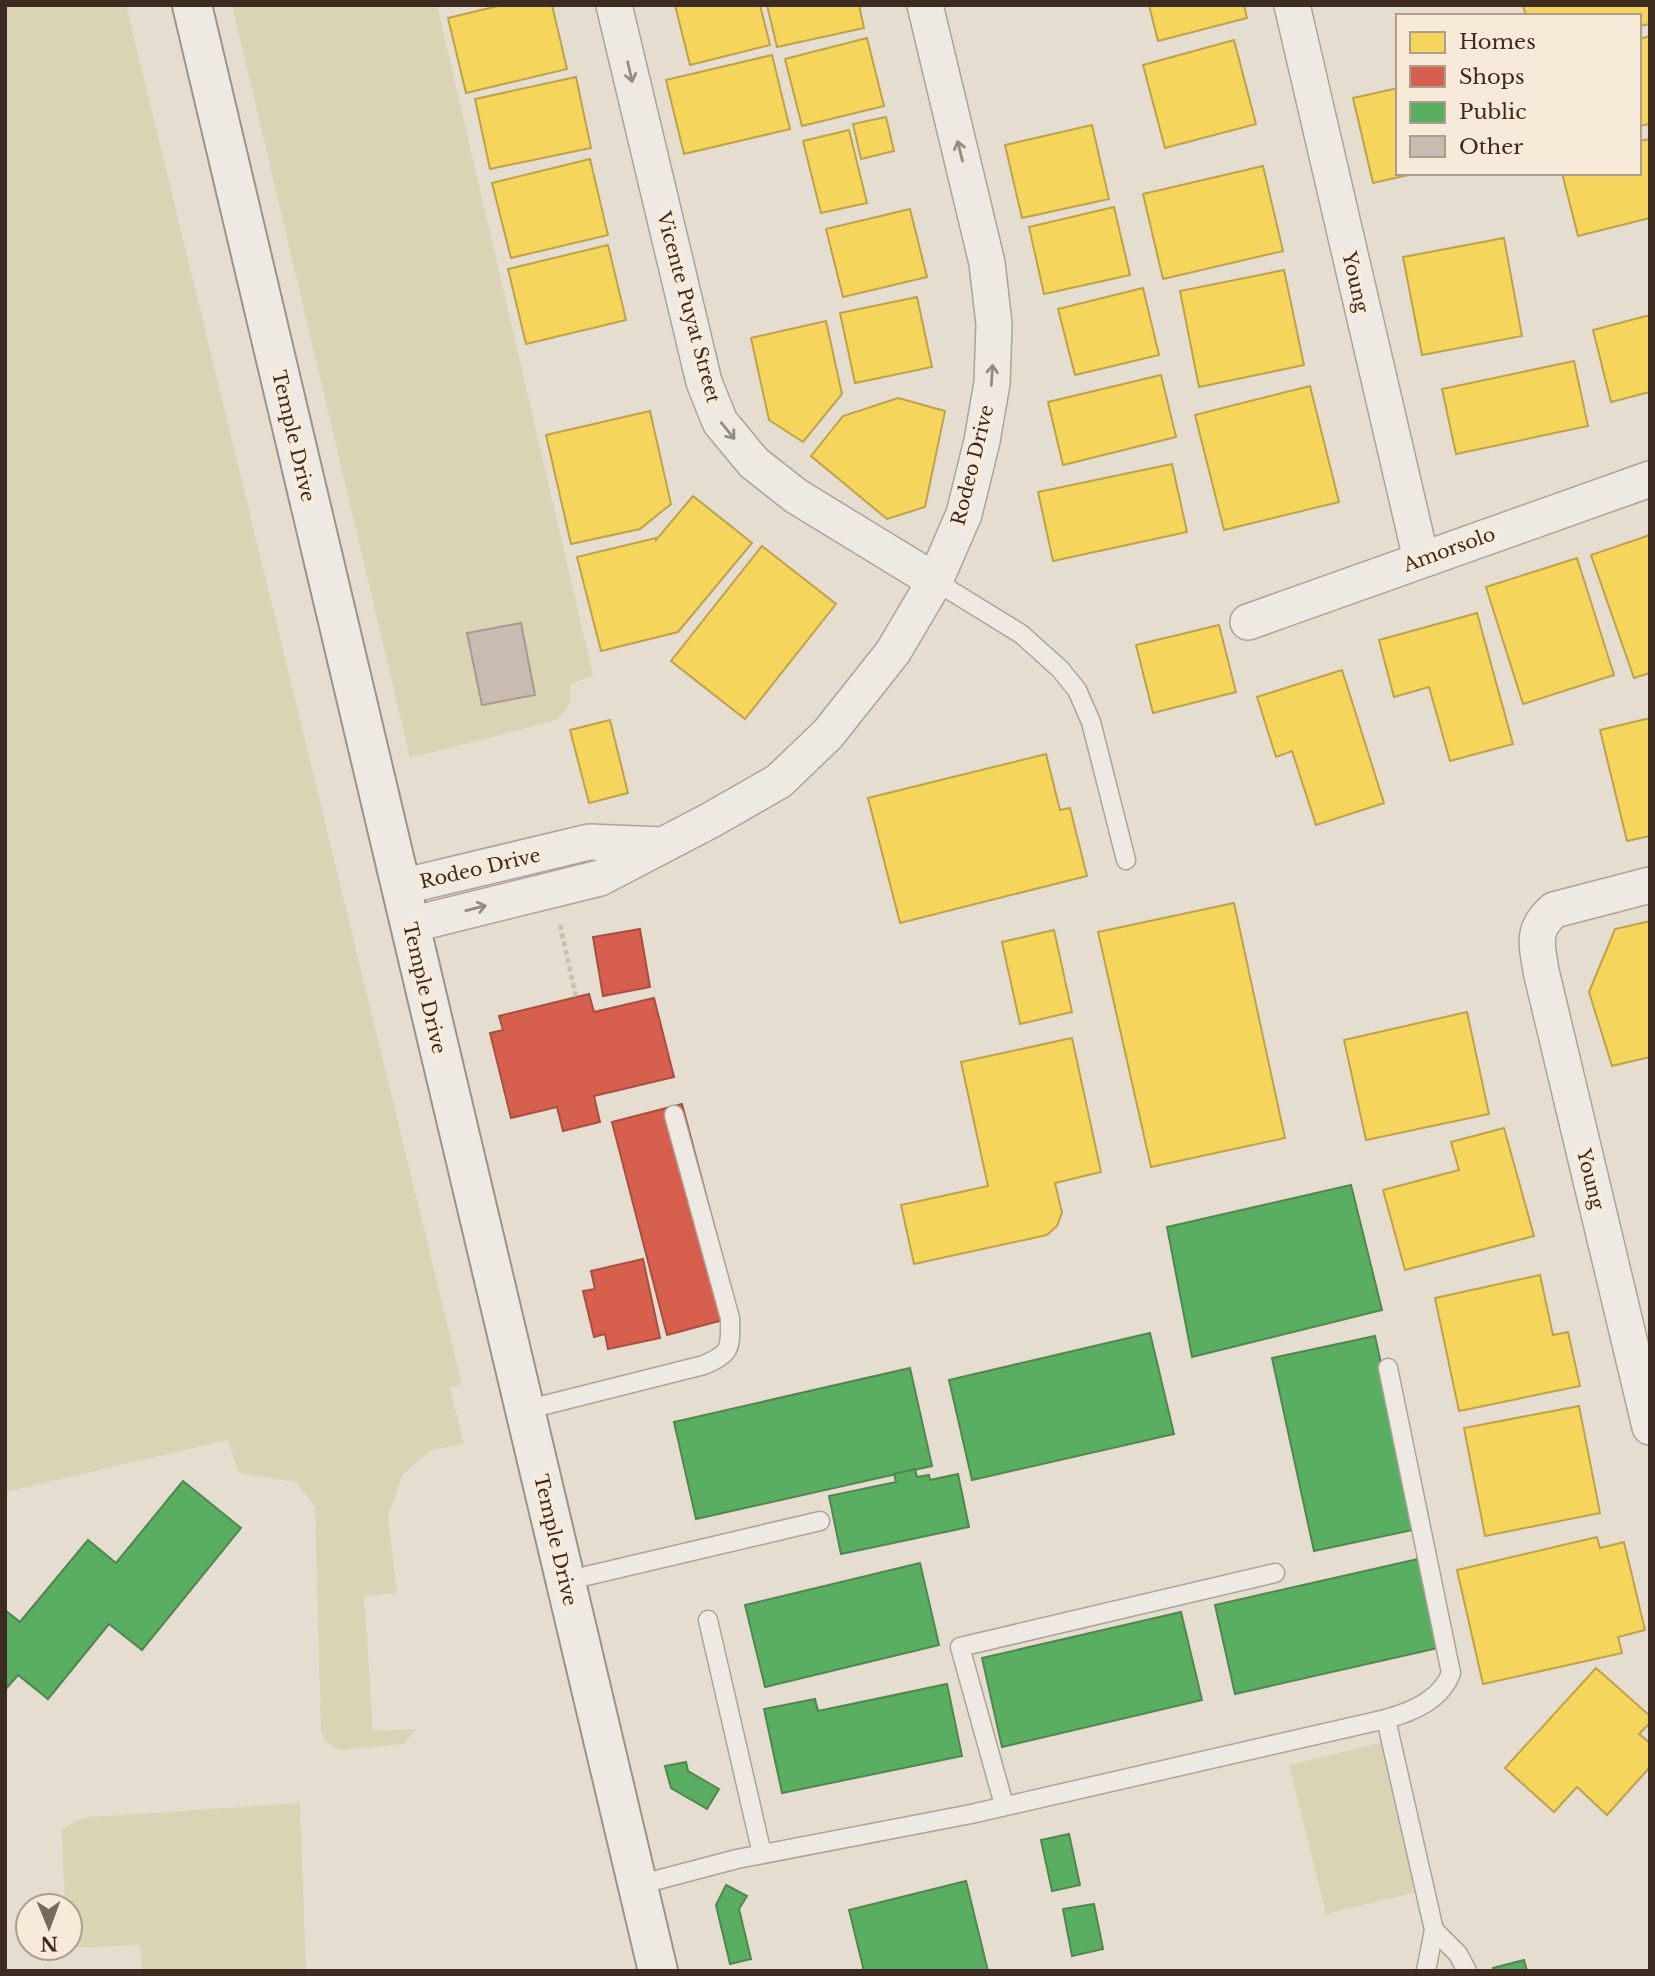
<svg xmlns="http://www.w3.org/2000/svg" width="1655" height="1976" viewBox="0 0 1655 1976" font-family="'Libre Baskerville',serif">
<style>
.grass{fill:#d9d4b4}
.homes{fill:#f6d55c;stroke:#bea24a;stroke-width:2}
.shops{fill:#d6604d;stroke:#a85040;stroke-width:2}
.public{fill:#5aae61;stroke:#51864e;stroke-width:2}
.building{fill:#cabbb2;stroke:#a79990;stroke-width:2}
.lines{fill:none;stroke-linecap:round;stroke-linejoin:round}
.lane-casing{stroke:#aca399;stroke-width:21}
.street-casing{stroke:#aca399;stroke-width:38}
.secondary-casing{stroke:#9c928a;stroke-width:42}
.path{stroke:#c7c0b9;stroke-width:4.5;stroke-dasharray:5 3.5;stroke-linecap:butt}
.lane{stroke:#eeeae3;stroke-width:18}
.street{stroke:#eeeae3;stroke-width:35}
.secondary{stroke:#eeeae3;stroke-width:38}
.oneway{stroke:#968a82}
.labels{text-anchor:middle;stroke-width:7;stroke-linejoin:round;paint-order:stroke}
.street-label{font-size:19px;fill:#3d2a20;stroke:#f7ead8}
</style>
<rect width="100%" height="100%" fill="#e6ddd1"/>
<g class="grass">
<polygon points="5,5 126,5 462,1385 450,1388 464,1444 431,1450 402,1476 388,1517 397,1593 364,1596 373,1731 416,1729 404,1744 340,1750 325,1742 321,1730 315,1507 296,1482 238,1473 228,1440 5,1492"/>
<polygon points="232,5 437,5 593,675 570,684 570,704 557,720 410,758"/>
<polygon points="1384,1742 1420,1891 1326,1914 1289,1765"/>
<polygon points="300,1803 306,1971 142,1971 140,1945 70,1948 70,1906 65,1906 62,1830 76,1821 90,1817"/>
</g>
<g class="homes">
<polygon points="502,5 552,5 567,69 466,93 448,18"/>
<polygon points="675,5 760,5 770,45 690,65"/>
<polygon points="767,5 859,5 864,28 777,47"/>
<polygon points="1149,5 1244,5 1247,18 1158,41"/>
<polygon points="1523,5 1650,5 1650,24 1639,26 1639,16 1526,16"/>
<polygon points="1650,36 1650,124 1639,126 1639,39"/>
<polygon points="867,38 884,106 802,126 785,59"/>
<polygon points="1234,40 1256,124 1165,148 1143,65"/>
<polygon points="772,55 790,129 684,154 666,80"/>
<polygon points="576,77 591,148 490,169 475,99"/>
<polygon points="1398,88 1398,173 1417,173 1373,183 1353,98"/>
<polygon points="886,117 894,151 861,159 853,124"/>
<polygon points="1092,125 1109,199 1022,218 1005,145"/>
<polygon points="849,130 867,203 821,213 803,141"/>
<polygon points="1650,139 1650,218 1578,236 1562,173 1639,173 1639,141"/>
<polygon points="590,159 608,235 511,258 492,183"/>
<polygon points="1263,166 1283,251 1163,279 1143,194"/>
<polygon points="1114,207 1130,275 1044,294 1029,227"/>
<polygon points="910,209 927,277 843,297 826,229"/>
<polygon points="1504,238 1522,336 1422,355 1403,257"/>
<polygon points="608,245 626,320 526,344 508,269"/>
<polygon points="1284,270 1304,365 1199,387 1180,291"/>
<polygon points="1143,288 1159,355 1075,375 1058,309"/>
<polygon points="917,297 932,367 855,383 840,313"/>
<polygon points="1650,315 1650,392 1611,402 1593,330"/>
<polygon points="826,321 842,394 803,442 769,420 751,338"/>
<polygon points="1574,361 1588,426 1456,454 1442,389"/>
<polygon points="1161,375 1176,437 1063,465 1048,402"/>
<polygon points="1310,386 1339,502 1224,530 1195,415"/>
<polygon points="898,398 945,411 925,507 887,519 811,456 843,416"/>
<polygon points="650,411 671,504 640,529 571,544 546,435"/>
<polygon points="1172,464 1187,532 1053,561 1038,492"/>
<polygon points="693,496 752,543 678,632 601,651 577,557 656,538 656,540"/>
<polygon points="1650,535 1650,673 1634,678 1591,555"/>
<polygon points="762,546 836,604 745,719 671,661"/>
<polygon points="1577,558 1614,675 1523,704 1486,587"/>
<polygon points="1477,613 1513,744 1450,761 1429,687 1394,697 1379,640"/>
<polygon points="1219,625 1236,692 1153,713 1136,645"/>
<polygon points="1342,670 1384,803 1316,825 1292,751 1276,757 1257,697"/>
<polygon points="1650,718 1650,836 1627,841 1600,730"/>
<polygon points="610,720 628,793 589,803 570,730"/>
<polygon points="1046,754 1060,810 1070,808 1087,876 900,923 868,798"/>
<polygon points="1234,903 1285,1138 1151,1167 1098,932"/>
<polygon points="1650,921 1650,1057 1612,1066 1589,992 1615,929"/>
<polygon points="1054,930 1072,1012 1020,1024 1002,942"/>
<polygon points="1467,1012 1489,1114 1366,1140 1344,1040"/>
<polygon points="1072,1038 1101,1172 1055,1183 1062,1213 1057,1226 1047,1235 914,1264 901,1205 988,1186 961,1062"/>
<polygon points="1504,1128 1534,1236 1405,1270 1383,1190 1459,1170 1451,1142"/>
<polygon points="1540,1275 1553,1335 1568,1332 1580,1386 1459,1411 1435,1298"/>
<polygon points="1579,1406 1600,1513 1485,1536 1464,1428"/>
<polygon points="1597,1537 1600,1548 1624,1542 1645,1630 1618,1637 1622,1653 1483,1684 1457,1570"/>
<polygon points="1596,1668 1650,1716 1650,1723 1639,1734 1650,1743 1650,1767 1607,1815 1577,1787 1554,1812 1505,1768"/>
</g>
<g class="shops">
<polygon points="640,929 650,987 603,996 593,937"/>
<polygon points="589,994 594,1012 654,998 674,1077 594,1096 600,1122 563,1131 557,1107 511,1118 490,1033 503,1030 499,1016"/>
<polygon points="682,1104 738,1316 667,1335 612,1122"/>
<polygon points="643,1259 660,1338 608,1349 605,1334 594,1337 583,1291 595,1289 591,1271"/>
</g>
<g class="public">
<polygon points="1351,1185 1382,1310 1192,1357 1167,1227"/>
<polygon points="1150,1333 1174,1434 972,1480 949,1380"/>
<polygon points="1375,1336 1417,1529 1314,1551 1272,1358"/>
<polygon points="910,1368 932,1466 696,1519 674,1422"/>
<polygon points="915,1469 917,1477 929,1475 930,1480 958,1474 969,1527 841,1554 829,1496 896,1482 894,1474"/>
<polygon points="183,1481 241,1528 142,1650 109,1624 48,1699 18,1675 5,1690 5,1610 20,1622 88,1540 116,1563"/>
<polygon points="1418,1559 1438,1648 1235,1694 1215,1605"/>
<polygon points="920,1563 939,1645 765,1687 745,1605"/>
<polygon points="1181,1612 1202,1700 1002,1747 982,1658"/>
<polygon points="947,1684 962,1756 782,1793 764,1709 815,1699 818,1711"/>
<polygon points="686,1762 688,1771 719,1789 707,1809 671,1788 665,1766"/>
<polygon points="1069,1834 1080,1885 1052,1891 1041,1840"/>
<polygon points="966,1881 988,1971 864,1971 849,1910"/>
<polygon points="726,1885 747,1896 739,1909 751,1959 730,1964 716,1905"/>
<polygon points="1094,1904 1103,1949 1072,1956 1063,1909"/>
<polygon points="1524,1960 1527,1971 1494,1971 1493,1968"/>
</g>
<polygon class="building" points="521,623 535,695 482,705 467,633"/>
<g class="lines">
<defs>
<g id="lane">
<polyline points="935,581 1021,634 1060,669 1077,690 1091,722 1126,860"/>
<path d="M525 1410 704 1365C733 1352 730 1348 730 1318L674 1115"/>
<polyline points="565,1581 820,1521"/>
<polyline points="708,1620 762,1854"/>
<polyline points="1386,1719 1434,1930 1426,1971"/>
<polyline points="1004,1805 960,1647 1275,1573"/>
<path d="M638 1885 737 1859 971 1814 1386 1719C1412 1712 1441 1700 1451 1673L1388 1368"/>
<polyline points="1434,1930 1458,1954 1467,1971"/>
</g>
<g id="street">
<polyline points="614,5 704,382 720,422 754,463 796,496 935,581"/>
<polyline points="1292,5 1421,559"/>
<polyline points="1248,622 1650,479"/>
<path d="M1650 885 1554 910C1531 930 1537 944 1541 971L1650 1427"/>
<polyline points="401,887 589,842 662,845"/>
<polyline points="410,925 600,878 711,820 779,781 828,734 893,652 935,581 964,514 982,441 992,383 994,324 987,263 925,5"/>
</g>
<polyline id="secondary" points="192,5 658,1971"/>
</defs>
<use href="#lane" class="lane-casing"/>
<use href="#street" class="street-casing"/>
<use href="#secondary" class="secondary-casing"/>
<polyline class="path" points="560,925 576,997"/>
<use href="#lane" class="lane"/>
<use href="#street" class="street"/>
<use href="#secondary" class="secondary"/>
</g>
<defs><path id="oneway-shaft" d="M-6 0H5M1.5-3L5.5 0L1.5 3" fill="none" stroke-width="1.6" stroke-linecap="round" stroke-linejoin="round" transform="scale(1.75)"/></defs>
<g class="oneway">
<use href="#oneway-shaft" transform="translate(630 72) rotate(77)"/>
<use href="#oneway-shaft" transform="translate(960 151) rotate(-104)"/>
<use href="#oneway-shaft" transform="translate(992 375) rotate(-86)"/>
<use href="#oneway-shaft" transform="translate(728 431) rotate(51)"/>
<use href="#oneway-shaft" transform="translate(476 908) rotate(-14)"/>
</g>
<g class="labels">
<g class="street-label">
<text transform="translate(1356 282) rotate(77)" y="7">Young</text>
<text transform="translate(689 307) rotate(75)" y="7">Vicente Puyat Street</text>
<text transform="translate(294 436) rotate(77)" y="7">Temple Drive</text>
<text transform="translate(972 465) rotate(-76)" y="7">Rodeo Drive</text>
<text transform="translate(1449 549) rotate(-20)" y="7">Amorsolo</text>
<text transform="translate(480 868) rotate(-13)" y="7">Rodeo Drive</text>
<text transform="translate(425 988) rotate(77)" y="7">Temple Drive</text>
<text transform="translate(1591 1179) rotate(76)" y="7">Young</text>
<text transform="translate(556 1540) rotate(77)" y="7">Temple Drive</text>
</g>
</g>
<rect width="1655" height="1976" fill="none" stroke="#3d2a20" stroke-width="14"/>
<rect x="1396" y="14" width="245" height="161" fill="#f7ead8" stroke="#ad9d8e" stroke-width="2"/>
<rect x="1410" y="32" width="35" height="21" fill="#f6d55c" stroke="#ad9d8e" stroke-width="2"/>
<text x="1459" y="49" font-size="21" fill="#3d2a20">Homes</text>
<rect x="1410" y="66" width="35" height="21" fill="#d6604d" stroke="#ad9d8e" stroke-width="2"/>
<text x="1459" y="84" font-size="21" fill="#3d2a20">Shops</text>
<rect x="1410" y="102" width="35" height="21" fill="#5aae61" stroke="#ad9d8e" stroke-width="2"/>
<text x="1459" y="119" font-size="21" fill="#3d2a20">Public</text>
<rect x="1410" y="136" width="35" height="21" fill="#cabbb2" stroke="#ad9d8e" stroke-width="2"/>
<text x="1459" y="154" font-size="21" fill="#3d2a20">Other</text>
<g transform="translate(49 1927) rotate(179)"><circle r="33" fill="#f7ead8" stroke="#ad9d8e" stroke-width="2"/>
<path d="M0-5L12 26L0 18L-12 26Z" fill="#78695e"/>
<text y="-10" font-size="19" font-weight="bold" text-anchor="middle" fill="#3d2a20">N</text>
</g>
</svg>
